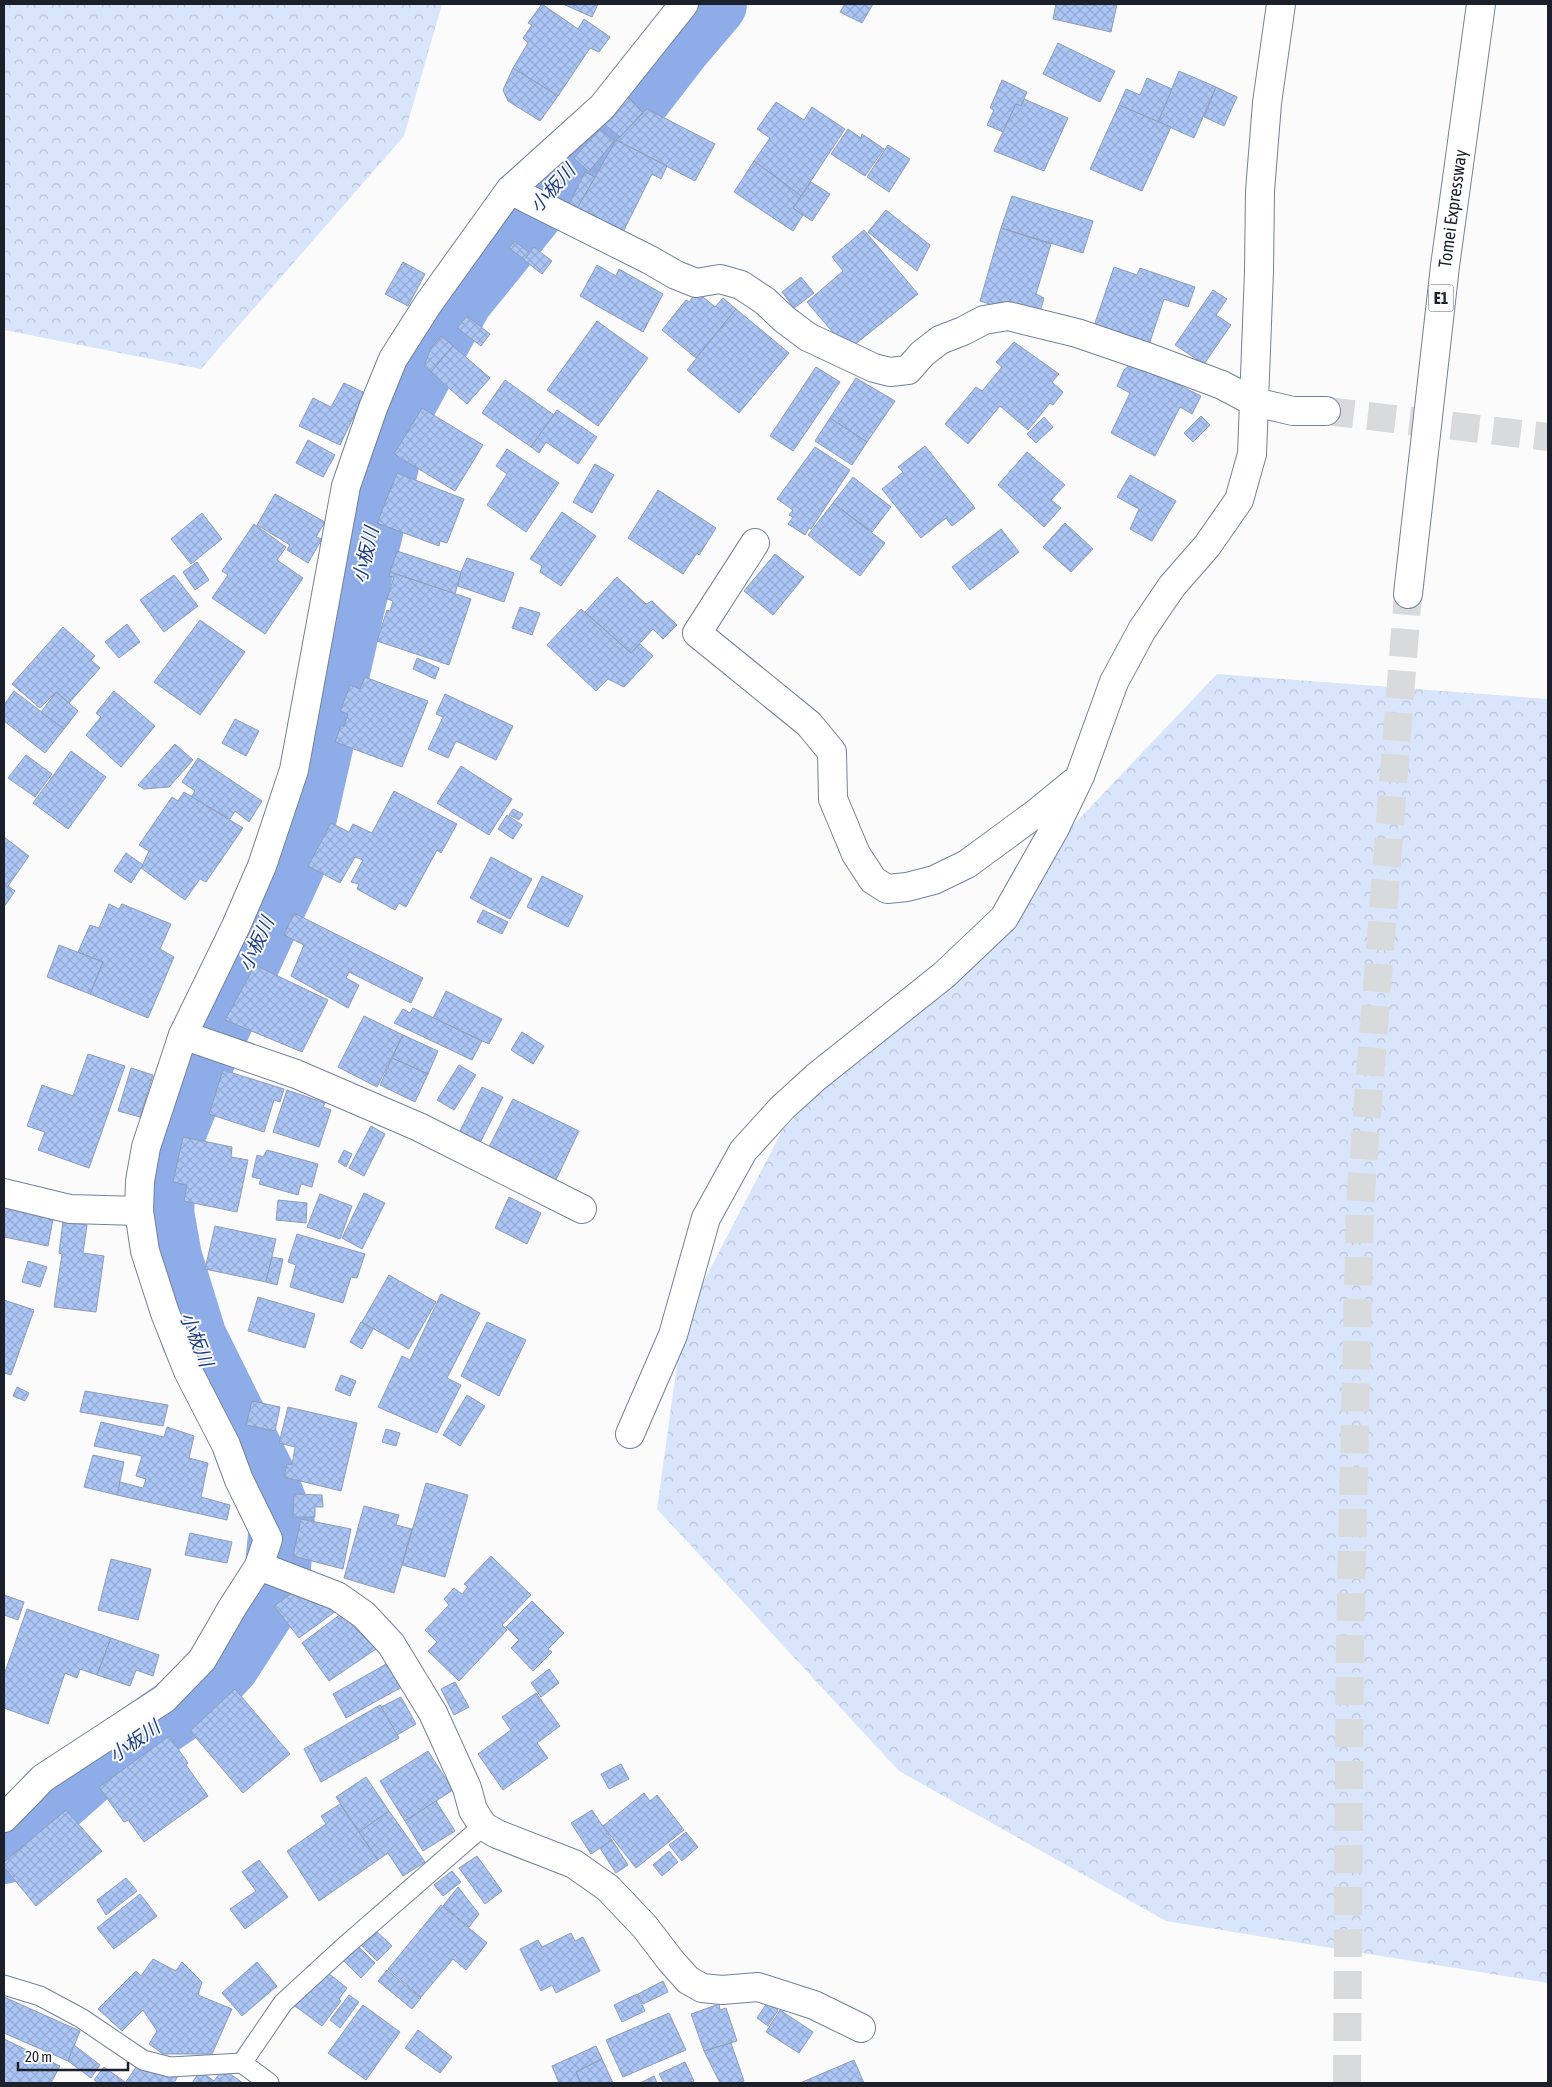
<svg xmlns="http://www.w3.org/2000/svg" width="1552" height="2087" viewBox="0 0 1552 2087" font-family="'Asap Condensed','Noto Sans JP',sans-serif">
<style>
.forest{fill:url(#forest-crowns)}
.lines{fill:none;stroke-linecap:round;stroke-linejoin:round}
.river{stroke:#8eade8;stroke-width:66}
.building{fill:url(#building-cross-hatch);stroke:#8e9db9}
.minor-tunnel{stroke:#d9dadc;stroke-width:28;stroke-dasharray:28 14;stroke-linecap:butt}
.motorway-tunnel{stroke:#d9dadc;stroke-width:28;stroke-dasharray:28 14;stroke-linecap:butt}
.service-casing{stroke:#72819b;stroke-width:21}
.minor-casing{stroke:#72819b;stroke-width:30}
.motorway-casing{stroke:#72819b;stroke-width:30}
.service{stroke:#fff;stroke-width:19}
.minor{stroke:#fff;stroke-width:28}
.motorway{stroke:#fff;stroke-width:28}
.labels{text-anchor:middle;stroke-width:4;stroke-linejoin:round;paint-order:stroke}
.shield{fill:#fbfbfb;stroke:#5e6269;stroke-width:1}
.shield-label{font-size:16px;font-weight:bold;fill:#1b202b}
.street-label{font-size:18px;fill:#1b202b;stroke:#fbfbfb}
.water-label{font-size:19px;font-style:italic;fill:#1c3d81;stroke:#fbfbfb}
</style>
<defs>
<pattern id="forest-crowns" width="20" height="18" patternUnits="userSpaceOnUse" patternTransform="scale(1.25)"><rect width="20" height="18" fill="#d9e5fb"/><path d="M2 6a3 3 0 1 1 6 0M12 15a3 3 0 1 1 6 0" fill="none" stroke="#bac4d7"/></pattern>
<pattern id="building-cross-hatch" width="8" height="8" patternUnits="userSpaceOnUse" patternTransform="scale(1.25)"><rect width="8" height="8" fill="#abc5f5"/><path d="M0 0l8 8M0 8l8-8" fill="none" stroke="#93a9d2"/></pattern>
</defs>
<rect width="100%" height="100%" fill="#fbfbfb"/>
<g class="forest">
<polygon points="4,4 442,4 404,136 201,369 4,330"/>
<polygon points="1217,674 1548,699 1548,1983 1166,1921 899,1771 657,1509 683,1321 782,1131"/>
</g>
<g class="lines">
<polyline class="river" points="4,1851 23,1830 87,1773 193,1700 227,1664 276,1588 282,1524 266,1483 194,1338 169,1257 161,1212 165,1153 203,1058 294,861 352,606 399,411 460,299 558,178 618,124 679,45 714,4"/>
</g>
<g class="building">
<polygon points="542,4 578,29 584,19 610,37 599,52 590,48 558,96 513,68 528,43 523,38 532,25 528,23"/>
<polygon points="563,4 598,4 592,17"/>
<polygon points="845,4 873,4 862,23 840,12"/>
<polygon points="1056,4 1117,4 1111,32 1053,19"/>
<polygon points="1058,43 1115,71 1100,102 1043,74"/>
<polygon points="513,68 558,96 540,121 508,101 503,90"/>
<polygon points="1179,71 1216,87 1194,138 1158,122"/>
<polygon points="1147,78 1172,89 1158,122 1119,105 1126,89 1140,95"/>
<polygon points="1002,80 1027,92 1021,106 1016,104 1003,132 987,125 994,110 990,108"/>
<polygon points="1216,87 1237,97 1224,126 1204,117"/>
<polygon points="628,97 643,112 620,137 604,124"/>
<polygon points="1024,99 1068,118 1044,171 994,151 1016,104 1021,106"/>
<polygon points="776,102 804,120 812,107 845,129 801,196 754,161 770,138 757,129"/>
<polygon points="1119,105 1171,127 1142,191 1090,169"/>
<polygon points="647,109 715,144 695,181 616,140 620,137"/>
<polygon points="600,129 614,141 589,172 574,158"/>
<polygon points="848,129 861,138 862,134 884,149 865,176 831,154"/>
<polygon points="616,140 667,166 661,179 652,174 621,236 575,212"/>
<polygon points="888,145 910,159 889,192 867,177"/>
<polygon points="754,161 801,196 793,208 803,215 793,231 734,192"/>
<polygon points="585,172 595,177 575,212 567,208"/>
<polygon points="811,182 830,194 812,221 793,208"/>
<polygon points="1012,196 1093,221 1083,253 1001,228"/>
<polygon points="886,210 930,245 917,271 868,232"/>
<polygon points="1001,228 1051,244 1036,294 1044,298 1038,319 980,301"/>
<polygon points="864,230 918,294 848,350 807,302 843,271 832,257"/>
<polygon points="514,241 530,253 525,260 509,248"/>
<polygon points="534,247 552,261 542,274 524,260"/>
<polygon points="403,262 425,274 408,306 385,294"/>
<polygon points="597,265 616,276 619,269 663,294 643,332 580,296"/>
<polygon points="1114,267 1137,275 1140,268 1195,287 1188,307 1164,299 1147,351 1092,332"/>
<polygon points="801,277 814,293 794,308 782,292"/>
<polygon points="1213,290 1227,299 1216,315 1231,325 1204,364 1175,345"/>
<polygon points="697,292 715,307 723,298 736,309 696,358 662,330 686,300 689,302"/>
<polygon points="736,309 789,353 739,413 687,370"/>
<polygon points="467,316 490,334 481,346 457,328"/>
<polygon points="597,321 648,358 598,426 547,390"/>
<polygon points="441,336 453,346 431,372 424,366 431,348"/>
<polygon points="1014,342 1059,374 1052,382 1063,392 1053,405 1050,403 1028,430 1000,406 968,444 945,424 976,387 982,391 1002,367 996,362"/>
<polygon points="453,346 490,378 467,404 431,372"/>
<polygon points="1133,362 1201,396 1192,414 1180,407 1155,456 1111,433 1130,393 1117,386 1124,370"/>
<polygon points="816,367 840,382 793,451 770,436"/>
<polygon points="856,378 895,401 867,442 830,418"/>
<polygon points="505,380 554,415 531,447 482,413"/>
<polygon points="344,383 365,393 340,445 299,426 313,398 331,407"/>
<polygon points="422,408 483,445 455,491 394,454"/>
<polygon points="557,410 597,437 578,464 546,442 539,453 531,447"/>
<polygon points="1201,416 1210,425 1193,442 1184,433"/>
<polygon points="1044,417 1053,427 1036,443 1027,434"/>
<polygon points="830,418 867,442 852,465 815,441"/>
<polygon points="308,440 335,455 323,477 296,463"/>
<polygon points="925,446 975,508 952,526 946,518 921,538 882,489 903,472 898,467"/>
<polygon points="815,447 850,470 811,529 809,528 805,535 788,524 793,517 789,515 793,510 777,499"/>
<polygon points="507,449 559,483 526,532 487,505 507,474 496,466"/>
<polygon points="1027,452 1065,485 1051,500 1061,508 1044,527 998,485"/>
<polygon points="595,464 614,475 592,513 573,502"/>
<polygon points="397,473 464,499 447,543 440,541 439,546 377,523"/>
<polygon points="1130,475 1176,501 1152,541 1130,529 1139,509 1117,497"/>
<polygon points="853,477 891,507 872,532 833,503"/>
<polygon points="658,490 716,528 699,555 697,553 683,574 628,538"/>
<polygon points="275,494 325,522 316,537 322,539 308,563 287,550 290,545 257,525"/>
<polygon points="833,503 885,543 860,576 808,535"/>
<polygon points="562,512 596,536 561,586 540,572 542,566 530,559"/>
<polygon points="202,513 222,539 191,564 171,539"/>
<polygon points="1065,523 1093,549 1071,572 1043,547"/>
<polygon points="254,524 286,547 277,560 303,578 265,634 212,598 228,575 222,571"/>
<polygon points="1001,529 1019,552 970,590 952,567"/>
<polygon points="397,551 461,572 455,594 390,572"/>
<polygon points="775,554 804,577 773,615 744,591"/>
<polygon points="467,558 514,573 504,602 458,586 461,572"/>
<polygon points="197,562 209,580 195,590 183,572"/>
<polygon points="390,572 471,599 449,665 377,641 387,610 390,611 393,601 387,599 394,577 389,576"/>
<polygon points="174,575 198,606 164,632 140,600"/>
<polygon points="617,577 646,604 652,601 677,625 663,639 653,629 631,653 585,612"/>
<polygon points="520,607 540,613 532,635 512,628"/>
<polygon points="581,609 631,653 640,644 653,656 624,687 608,679 596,691 547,645"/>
<polygon points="200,620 245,652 200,715 154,682"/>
<polygon points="127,624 140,642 119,658 105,642"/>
<polygon points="63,627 95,656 91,660 100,668 69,703 56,692 40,708 12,684"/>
<polygon points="417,658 439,668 435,679 413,669"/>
<polygon points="365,677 428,701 402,767 335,742 341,725 344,726 348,714 340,711 350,685 360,689"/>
<polygon points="14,691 64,729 45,753 4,721 4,705"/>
<polygon points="114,691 155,726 121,767 86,735 101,717 96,713"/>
<polygon points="56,692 78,711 64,729 41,712"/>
<polygon points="445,694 513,726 496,760 456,741 448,758 428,749 443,717 436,714"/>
<polygon points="235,719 259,731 246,756 222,743"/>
<polygon points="175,744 193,760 169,787 144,789 138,785"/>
<polygon points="71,751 106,777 68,829 33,803"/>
<polygon points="26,755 52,774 35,797 8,778"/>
<polygon points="198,758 262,801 249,822 235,811 230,819 191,797 195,791 182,782"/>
<polygon points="461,766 512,799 489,835 437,803"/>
<polygon points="394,791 457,824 441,853 437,850 406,907 399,903 395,910 357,889 359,884 351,882 363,860 355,857 340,883 308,866 331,823 349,832 353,824 372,833"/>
<polygon points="184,792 243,828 206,882 200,879 185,900 141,868 149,851 139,845 172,797 178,801"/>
<polygon points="513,809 523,814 519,820 509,815"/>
<polygon points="507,815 522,825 513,839 498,829"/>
<polygon points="4,837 29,856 8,886 15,891 4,907"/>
<polygon points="126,853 143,865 131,883 114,871"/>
<polygon points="491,857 532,879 510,919 470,898"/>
<polygon points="542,876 583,896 568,927 527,907"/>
<polygon points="109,904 119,909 122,904 171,924 160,949 174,957 148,1018 90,994 103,962 78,952 90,925 99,928"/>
<polygon points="483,910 508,922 502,934 477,922"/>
<polygon points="294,913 423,978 411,1003 349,972 346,978 359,985 348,1008 291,976 304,945 284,935"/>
<polygon points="59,945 103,962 90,994 47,977"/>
<polygon points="255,965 328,1000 302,1052 225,1020"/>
<polygon points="446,991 502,1019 489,1044 433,1018"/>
<polygon points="413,1008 482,1041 472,1060 394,1023 403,1009 410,1013"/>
<polygon points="364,1016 403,1035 377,1087 338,1067"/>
<polygon points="522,1032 544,1046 533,1064 511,1050"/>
<polygon points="403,1035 438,1051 428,1074 392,1058"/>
<polygon points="88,1054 125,1066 89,1168 38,1150 45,1132 27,1126 42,1085 73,1096"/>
<polygon points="392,1058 428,1074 415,1102 380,1085"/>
<polygon points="459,1065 476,1075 454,1110 437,1100"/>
<polygon points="131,1068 153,1075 140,1117 118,1111"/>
<polygon points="223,1070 284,1089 280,1102 274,1100 264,1132 209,1114"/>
<polygon points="482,1087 503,1097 480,1143 459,1133"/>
<polygon points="287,1090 325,1103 323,1107 331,1110 319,1147 273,1132"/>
<polygon points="513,1099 579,1131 554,1184 487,1151"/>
<polygon points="371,1126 385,1134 364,1176 349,1168"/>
<polygon points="183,1137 232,1147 231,1157 248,1160 237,1212 184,1201 187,1185 173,1182"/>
<polygon points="267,1150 318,1164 312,1187 301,1184 298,1195 259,1184 261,1179 252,1177 257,1155 263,1157"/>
<polygon points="344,1150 352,1154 346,1167 338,1162"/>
<polygon points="364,1193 385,1203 362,1249 342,1238"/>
<polygon points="320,1194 352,1206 340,1239 307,1227"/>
<polygon points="509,1197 541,1213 527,1244 495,1228"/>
<polygon points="278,1200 307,1203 306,1223 276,1220"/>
<polygon points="4,1208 53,1219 48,1246 4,1237"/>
<polygon points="63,1221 87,1225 83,1253 104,1256 96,1312 54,1307 62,1254 59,1253"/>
<polygon points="215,1226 276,1239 266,1282 205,1269"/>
<polygon points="297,1234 365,1254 357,1278 351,1277 343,1303 290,1287 296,1265 288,1262"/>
<polygon points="272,1257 283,1259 277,1285 266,1282"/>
<polygon points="28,1261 47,1267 40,1287 22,1282"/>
<polygon points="389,1275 436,1302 409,1349 362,1322"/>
<polygon points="441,1294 480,1313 447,1378 461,1385 437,1433 378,1407 402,1356 410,1360"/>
<polygon points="258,1297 315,1314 305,1348 248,1331"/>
<polygon points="4,1300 34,1310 11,1375 4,1373"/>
<polygon points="361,1322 373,1329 362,1349 350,1342"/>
<polygon points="487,1322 526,1340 499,1396 461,1376"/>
<polygon points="341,1375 356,1381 350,1396 335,1390"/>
<polygon points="17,1387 29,1393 25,1401 13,1396"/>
<polygon points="85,1391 168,1405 163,1426 80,1412"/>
<polygon points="467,1395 485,1406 460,1446 443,1435"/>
<polygon points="252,1401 280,1407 275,1431 246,1425"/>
<polygon points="288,1407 357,1423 341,1491 284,1477 287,1464 292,1465 295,1447 279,1443"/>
<polygon points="101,1422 164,1437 167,1427 194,1436 189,1458 208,1463 201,1497 230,1505 227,1520 117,1495 120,1482 143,1488 146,1479 136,1476 142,1456 94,1446"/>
<polygon points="386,1429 400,1433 396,1446 382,1442"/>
<polygon points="93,1455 124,1462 117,1495 84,1487"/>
<polygon points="426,1483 468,1495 445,1577 402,1565"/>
<polygon points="294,1494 322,1495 323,1507 315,1507 315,1517 293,1517"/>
<polygon points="364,1506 399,1515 396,1525 412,1529 394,1593 344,1578"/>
<polygon points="301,1519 351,1529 343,1569 293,1556"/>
<polygon points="190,1533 232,1542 227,1563 185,1555"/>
<polygon points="491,1556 531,1595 502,1625 507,1630 459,1681 428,1651 437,1642 425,1630 449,1605 444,1599 454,1588 462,1594 468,1587 464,1584"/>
<polygon points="111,1559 151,1569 138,1620 98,1610"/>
<polygon points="296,1590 336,1611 299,1638 274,1606"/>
<polygon points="4,1595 24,1602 18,1620 4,1615"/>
<polygon points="532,1601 564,1633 548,1649 552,1652 533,1671 511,1648 519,1640 506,1627"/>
<polygon points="27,1609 111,1638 97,1675 80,1669 77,1678 65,1673 48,1724 4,1708 4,1675"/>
<polygon points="341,1614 376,1649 329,1681 302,1643"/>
<polygon points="111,1638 159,1655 153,1676 136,1670 130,1686 97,1675"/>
<polygon points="388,1663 402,1687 346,1718 333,1694"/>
<polygon points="549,1669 559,1683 541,1697 531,1683"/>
<polygon points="455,1682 469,1707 454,1715 441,1689"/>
<polygon points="235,1689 290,1754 243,1793 190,1731"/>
<polygon points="536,1693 560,1726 537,1743 548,1758 503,1790 478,1754 511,1730 502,1717"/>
<polygon points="401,1697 416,1724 397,1735 381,1707"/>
<polygon points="380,1705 399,1738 321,1782 304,1749"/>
<polygon points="169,1736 188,1763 186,1765 208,1796 144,1842 128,1820 124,1822 99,1787"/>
<polygon points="428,1751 453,1790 405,1821 380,1781"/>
<polygon points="621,1764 629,1779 609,1789 601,1774"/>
<polygon points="366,1777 389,1811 359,1832 336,1797"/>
<polygon points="644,1793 650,1801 657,1795 684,1830 636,1868 603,1826"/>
<polygon points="436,1801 455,1831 423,1851 405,1821"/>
<polygon points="340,1804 378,1860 319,1901 287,1851 326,1824 321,1816"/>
<polygon points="66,1810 102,1851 36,1906 4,1867 4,1862"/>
<polygon points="592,1810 612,1840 591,1854 571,1823"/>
<polygon points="389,1811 425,1862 403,1876 388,1853 378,1860 359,1832"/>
<polygon points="686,1832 698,1847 682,1861 669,1845"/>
<polygon points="612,1840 628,1865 616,1873 600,1848"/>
<polygon points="669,1851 678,1862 662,1876 653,1865"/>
<polygon points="477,1856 502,1891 485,1904 459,1868"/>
<polygon points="259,1860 288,1897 245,1929 230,1909 256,1891 242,1872"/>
<polygon points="452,1871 461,1882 443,1896 434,1885"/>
<polygon points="126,1878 137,1891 106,1915 97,1900"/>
<polygon points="458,1887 479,1914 469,1927 443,1906"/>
<polygon points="140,1894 157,1916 114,1949 97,1928"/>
<polygon points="441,1905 487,1943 466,1970 453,1959 421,1997 388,1969"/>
<polygon points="372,1927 392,1946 377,1961 357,1941"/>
<polygon points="571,1933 575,1941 583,1937 600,1971 556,1993 552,1985 541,1991 520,1949 538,1940 542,1947"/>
<polygon points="356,1944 375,1963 361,1978 341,1958"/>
<polygon points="153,1959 176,1971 182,1962 202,1982 198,1995 232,2009 212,2054 163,2054 149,2044 157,2031 143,2010 122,2031 98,2009 136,1971 141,1976"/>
<polygon points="257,1962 277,1986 242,2016 222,1993"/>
<polygon points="323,1969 347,1988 339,1999 341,2001 322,2026 295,2006"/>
<polygon points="387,1970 421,1998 412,2009 378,1981"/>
<polygon points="663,1981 668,1992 643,2004 638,1994"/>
<polygon points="637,1994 645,2011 622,2022 614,2005"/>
<polygon points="349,1995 359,2002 340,2028 330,2020"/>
<polygon points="4,1997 80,2031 68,2061 4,2033"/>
<polygon points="767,2003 778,2010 768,2026 757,2018"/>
<polygon points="719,2004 720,2010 726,2008 737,2041 704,2051 691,2014"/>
<polygon points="363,2005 400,2032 366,2080 328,2053"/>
<polygon points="780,2010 813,2032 799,2053 766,2032"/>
<polygon points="669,2013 686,2050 623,2077 606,2040"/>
<polygon points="418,2030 452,2057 440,2073 405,2048"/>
<polygon points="4,2039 60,2066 51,2083 4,2083"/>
<polygon points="731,2043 744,2081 737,2083 720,2083 704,2051"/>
<polygon points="74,2045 100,2065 91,2078 68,2061"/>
<polygon points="596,2046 602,2059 576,2072 581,2083 559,2083 552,2066"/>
<polygon points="602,2059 613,2083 581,2083 576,2072"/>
<polygon points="854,2060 864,2083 800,2083"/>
<polygon points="685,2062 694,2081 690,2083 664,2083 659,2074"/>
<polygon points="137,2066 180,2072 174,2083 125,2083"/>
<polygon points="104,2067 125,2082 125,2083 98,2083 94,2080"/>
<polygon points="223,2069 243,2083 192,2083 200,2071 214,2081"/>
<polygon points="654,2076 657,2083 640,2083"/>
</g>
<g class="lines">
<polyline class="minor-tunnel" points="1326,411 1548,437"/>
<polyline class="motorway-tunnel" points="1347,2083 1350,1639 1360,1204 1408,594"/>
<defs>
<g id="service">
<polyline points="4,1985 40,1996 81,2018 143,2060 170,2067 242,2063"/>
<polyline points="269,2083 242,2063 283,2003 344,1947 483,1826"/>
</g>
<g id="minor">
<polyline points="510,190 650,260 676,275 696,283 720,279 741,285 765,301 784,319 808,337 874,368 890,372 908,370 922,354 940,340 963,331 984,320 1008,316 1077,333 1150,358 1222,385 1254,402 1293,411 1326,411"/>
<polyline points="755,543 697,633 809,724 832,752 833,799 856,854 873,880 887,889 907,887 934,880 967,864 1035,814 1073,783"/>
<polyline points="183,1035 296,1074 419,1127 582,1209"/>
<polyline points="4,1193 70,1209 139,1211"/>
<polyline points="630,1434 673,1335 706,1218 743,1151 782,1108 816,1077 944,975 1004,918 1055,828 1080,776 1114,682 1142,630 1172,586 1207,546 1239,500 1252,454 1259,271 1260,191 1267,103 1281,4"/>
<polyline points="259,1566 337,1596 364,1615 391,1644 433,1713 467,1788 473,1810 483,1826 497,1834 574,1864 608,1888 645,1927 671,1961 688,1980 702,1988 722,1990 758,1987 814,2005 861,2028"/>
<polyline points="4,1818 43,1778 164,1699 202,1660 232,1608 259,1566 268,1539 239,1480 226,1445 188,1371 165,1313 145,1251 139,1211 140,1181 146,1147 183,1035 236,926 262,866 294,770 346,486 373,408 393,359 428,304 510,190 602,107 684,4"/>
</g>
<g id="motorway">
<path id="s1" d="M1408 594 1445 266 1481 4"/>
</g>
</defs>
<use href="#service" class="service-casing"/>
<use href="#minor" class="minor-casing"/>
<use href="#motorway" class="motorway-casing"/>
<use href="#service" class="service"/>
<use href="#minor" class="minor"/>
<use href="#motorway" class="motorway"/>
</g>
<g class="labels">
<rect class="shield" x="1428.5" y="284.5" width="25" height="27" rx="4"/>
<g class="shield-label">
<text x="1441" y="304">E1</text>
</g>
<g class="street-label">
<text dy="6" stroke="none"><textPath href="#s1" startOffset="388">Tomei Expressway</textPath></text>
</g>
<g class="water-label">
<text transform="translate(552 188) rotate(-48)" y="7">小板川</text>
<text transform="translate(365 555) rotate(-77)" y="7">小板川</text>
<text transform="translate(256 944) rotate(-65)" y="7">小板川</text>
<text transform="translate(197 1339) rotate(68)" y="7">小板川</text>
<text transform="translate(134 1741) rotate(-35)" y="7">小板川</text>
</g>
</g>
<rect width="1552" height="2087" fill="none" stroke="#1b202b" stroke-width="10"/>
<path d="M18 2062v8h110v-8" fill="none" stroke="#1b202b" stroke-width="2.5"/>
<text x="25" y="2062" font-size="15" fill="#1b202b" stroke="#fbfbfb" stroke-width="4" paint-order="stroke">20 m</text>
</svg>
